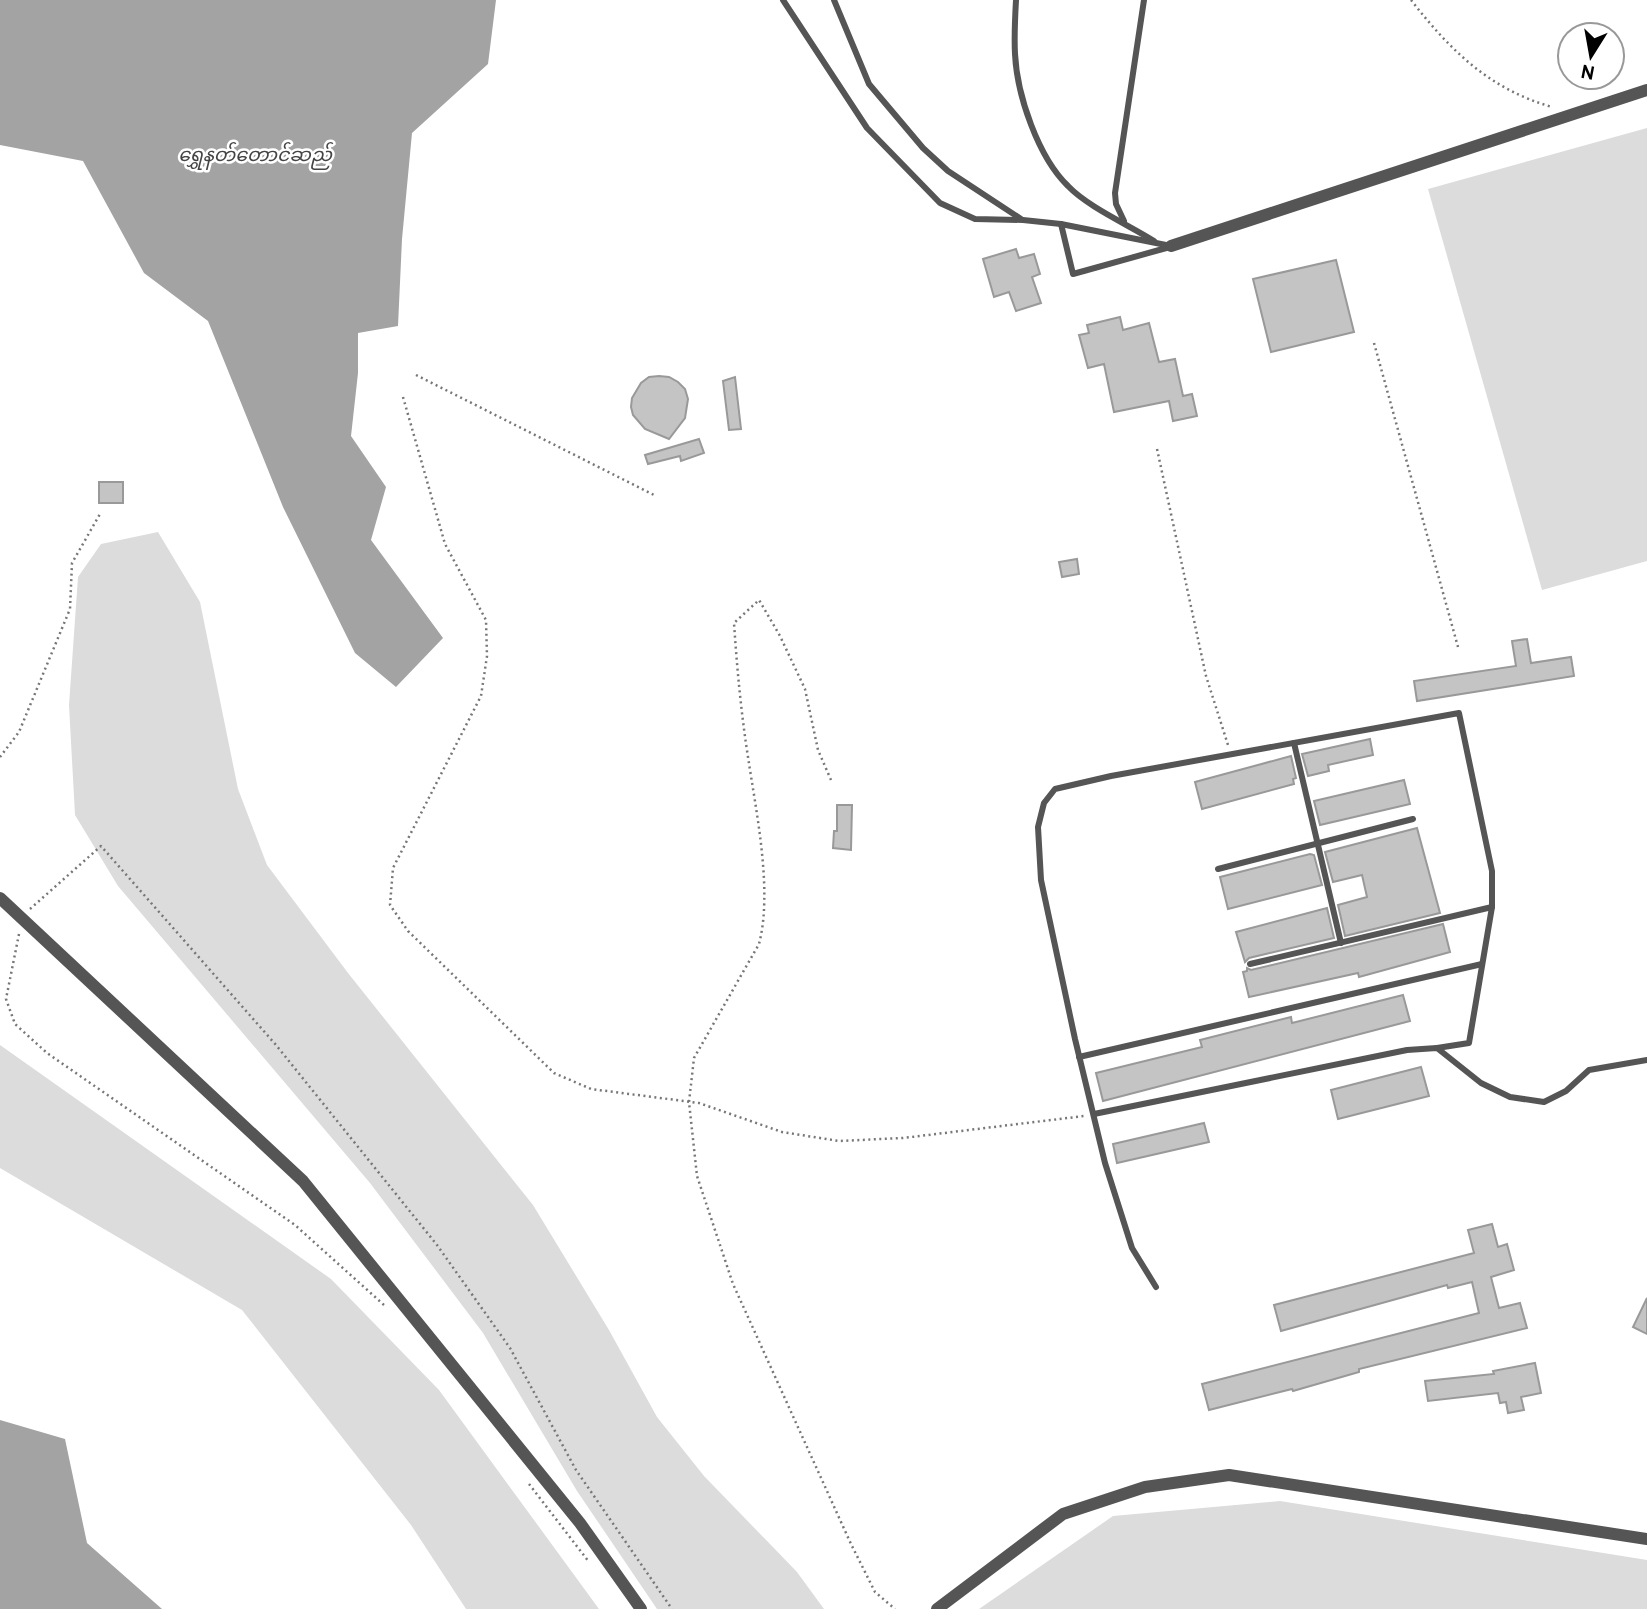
<svg xmlns="http://www.w3.org/2000/svg" width="1647" height="1609" viewBox="0 0 1647 1609" font-family="Overpass,'Noto Sans Myanmar',sans-serif">
<style>
.green{fill:#dcdcdc}
.water{fill:#a3a3a3}
.building{fill:#c4c4c4;stroke:#999;stroke-width:2}
.lines{fill:none;stroke-linecap:round;stroke-linejoin:round}
.path{stroke:#777;stroke-width:2.5;stroke-dasharray:2 3.5;stroke-linecap:butt}
.lane{stroke:#555;stroke-width:6}
.street{stroke:#555;stroke-width:12}
.labels{text-anchor:middle;stroke-width:5;stroke-linejoin:round;paint-order:stroke}
.water-label{font-size:19px;font-style:italic;fill:#444;stroke:#fff}
</style>
<rect width="100%" height="100%" fill="#fff"/>
<g class="green">
<polygon points="1647,128 1647,561 1542,590 1428,189"/>
<polygon points="158,532 200,602 238,789 267,865 348,973 533,1205 609,1330 657,1417 704,1476 797,1572 824,1609 657,1609 577,1491 483,1333 370,1183 118,886 75,815 69,705 78,577 101,544"/>
<polygon points="0,1045 331,1279 439,1390 599,1609 466,1609 411,1525 242,1310 0,1168"/>
<polygon points="1280,1501 1647,1560 1647,1609 979,1609 1113,1516"/>
</g>
<g class="water">
<polygon points="0,0 496,0 488,64 412,133 402,239 398,326 358,333 358,373 351,436 386,487 371,540 443,638 396,687 355,653 283,507 208,321 144,273 83,161 0,145"/>
<polygon points="0,1420 65,1439 87,1543 162,1609 0,1609"/>
</g>
<g class="building">
<polygon points="1016,249 1019,258 1034,254 1040,274 1032,277 1041,303 1016,311 1009,292 994,297 983,259"/>
<polygon points="1336,260 1354,332 1271,352 1253,279"/>
<polygon points="1120,317 1123,330 1149,323 1159,362 1175,359 1183,396 1192,394 1197,416 1173,421 1169,401 1114,412 1104,364 1088,368 1079,335 1089,333 1087,325"/>
<polygon points="659,376 669,377 678,382 685,389 688,399 685,418 669,439 645,429 633,415 631,407 632,398 641,383 649,377"/>
<polygon points="735,377 741,429 729,430 723,381"/>
<polygon points="699,439 704,453 681,461 680,456 648,464 645,455"/>
<rect x="99" y="482" width="24" height="21"/>
<polygon points="1077,559 1079,574 1062,577 1059,562"/>
<polygon points="1527,639 1531,663 1571,657 1574,676 1417,701 1414,681 1516,666 1512,641"/>
<polygon points="1370,739 1373,755 1328,765 1329,771 1308,776 1302,754"/>
<polygon points="1291,756 1296,778 1293,779 1294,784 1202,809 1195,782"/>
<polygon points="1404,780 1410,804 1320,825 1314,801"/>
<polygon points="837,805 852,805 851,850 833,848 834,831 837,831"/>
<polygon points="1417,828 1440,913 1345,936 1338,905 1367,897 1362,875 1333,882 1325,852"/>
<polygon points="1310,854 1314,855 1322,885 1228,909 1220,877"/>
<polygon points="1327,908 1334,938 1249,958 1245,962 1236,932"/>
<polygon points="1443,924 1450,952 1359,977 1358,973 1249,997 1243,972 1247,971 1247,968 1251,970"/>
<polygon points="1403,995 1410,1021 1103,1101 1096,1073 1202,1047 1200,1040 1291,1017 1292,1023"/>
<polygon points="1421,1067 1429,1096 1338,1119 1331,1090"/>
<polygon points="1204,1123 1209,1142 1117,1163 1113,1144"/>
<polygon points="1492,1224 1498,1247 1507,1244 1514,1270 1491,1277 1499,1308 1520,1303 1527,1328 1359,1369 1359,1372 1293,1391 1292,1389 1209,1410 1202,1384 1479,1313 1472,1282 1448,1288 1447,1285 1281,1331 1274,1305 1474,1253 1468,1230"/>
<polygon points="1647,1298 1647,1334 1633,1327"/>
<polygon points="1535,1363 1541,1393 1521,1397 1524,1410 1508,1413 1506,1402 1500,1403 1498,1393 1428,1401 1425,1381 1494,1374 1493,1371"/>
</g>
<g class="lines">
<g class="path">
<path d="M1411 0C1450 50 1489 89 1552 107"/>
<polyline points="1374,343 1458,647"/>
<polyline points="416,375 656,496"/>
<polyline points="403,397 445,544 486,620 487,656 481,696 393,868 390,905 408,931 554,1073 591,1089 699,1103 782,1132 839,1141 903,1138 1084,1116"/>
<polyline points="1157,449 1206,676 1228,745"/>
<polyline points="0,757 19,732 70,609 72,563 100,514"/>
<path d="M831 780 818 750 805 689 780 636 759 600 734 623C737 668 741 712 748 757 756 811 773 891 759 944L694 1058 689 1102 697 1176 733 1284 851 1544 875 1592 895 1609"/>
<polyline points="30,909 101,846 276,1045 437,1245 510,1348 576,1470 672,1609"/>
<polyline points="19,934 6,999 15,1024 47,1053 295,1225 384,1305"/>
<polyline points="529,1484 589,1562"/>
</g>
<g class="lane">
<polyline points="783,0 867,128 940,203 975,219 1023,220 1061,224 1171,246"/>
<polyline points="834,0 869,84 923,148 948,171 1021,219"/>
<path d="M1016 0C1015 18 1014 36 1015 54 1017 95 1038 157 1068 186 1088 207 1129 225 1154 241"/>
<polyline points="1124,221 1116,204 1115,193 1144,0"/>
<polyline points="1061,224 1073,274 1170,247"/>
<polyline points="1294,743 1341,943"/>
<polyline points="1218,869 1413,819"/>
<polyline points="1250,964 1492,907"/>
<polyline points="1079,1057 1482,964"/>
<polyline points="1094,1114 1407,1050 1437,1048 1481,1083 1510,1097 1544,1102 1566,1091 1589,1070 1647,1060"/>
<polyline points="1156,1287 1132,1248 1105,1163 1075,1039 1041,880 1038,827 1044,803 1055,789 1111,776 1459,713 1492,871 1492,907 1469,1043 1437,1048"/>
</g>
<g class="street">
<polyline points="1171,246 1647,90"/>
<polyline points="0,898 303,1181 580,1523 641,1609"/>
<polyline points="937,1609 1063,1514 1145,1487 1229,1475 1647,1539"/>
</g>
</g>
<g class="labels">
<g class="water-label">
<text x="255" y="161">ရွှေနတ်တောင်ဆည်</text>
</g>
</g>
<g transform="translate(1591 56) rotate(191)"><circle r="33" fill="#ffffff" stroke="#999999" stroke-width="2"/>
<path d="M0-5L12 26L0 18L-12 26Z" fill="#000000"/>
<text y="-10" font-size="19" font-weight="bold" text-anchor="middle" fill="#000000">N</text>
</g>
</svg>
